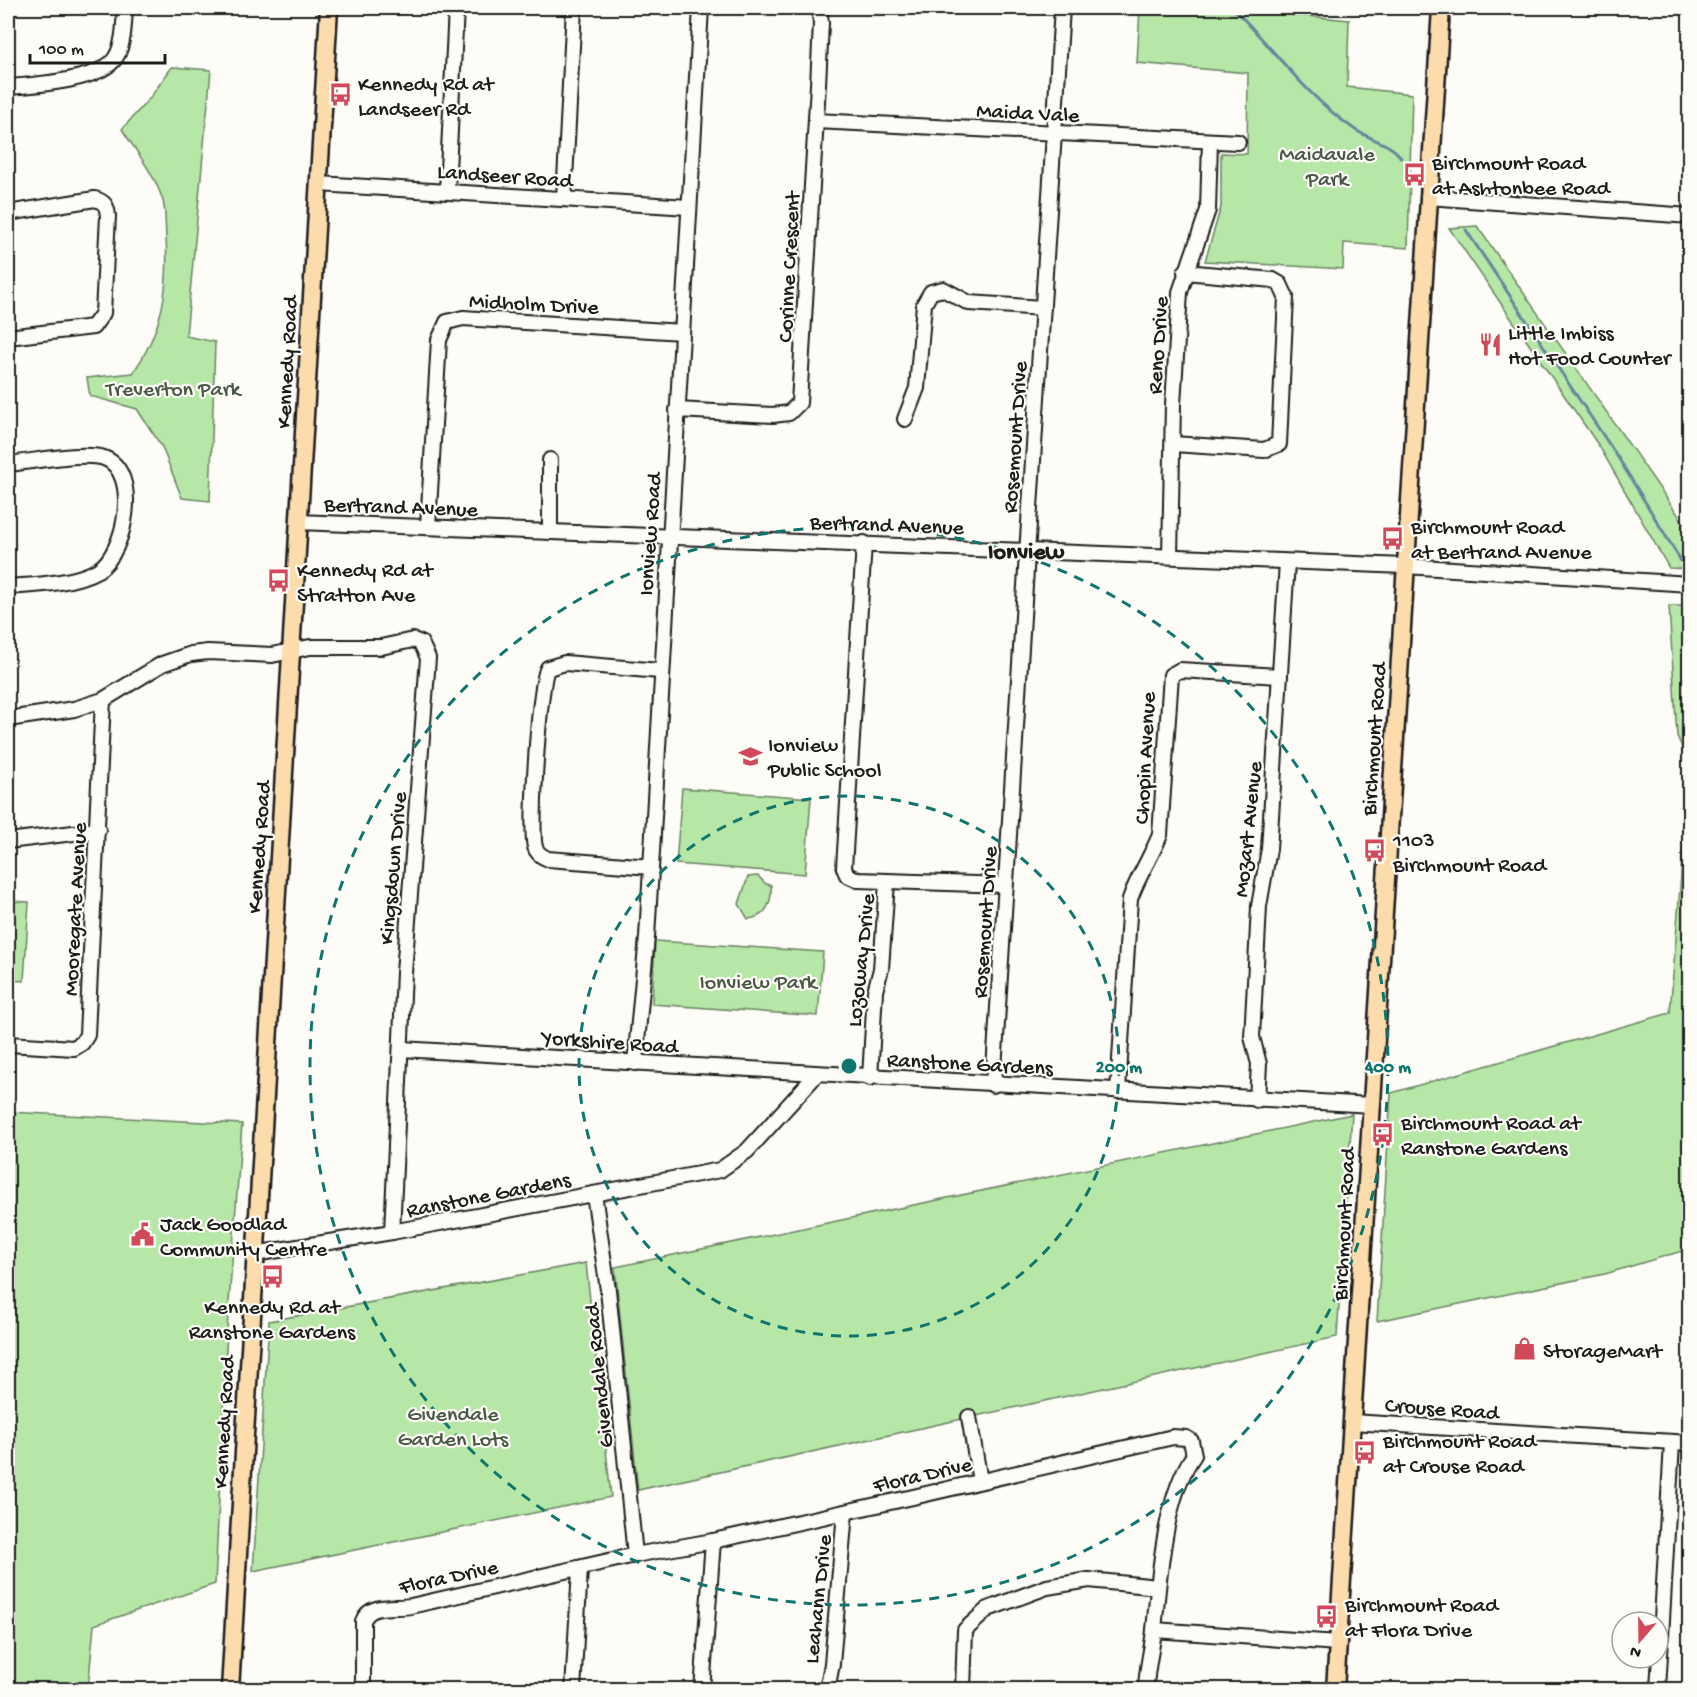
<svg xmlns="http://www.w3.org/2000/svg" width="1697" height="1697" viewBox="0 0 1697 1697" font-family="'Gochi Hand',sans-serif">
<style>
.green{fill:#b6e7a7;stroke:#698262;stroke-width:1.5}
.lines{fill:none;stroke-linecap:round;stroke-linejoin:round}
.stream{stroke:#65879e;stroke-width:3}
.minor-casing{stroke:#1c1c1c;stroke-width:18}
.major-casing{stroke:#1c1c1c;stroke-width:21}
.minor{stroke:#fdfcf7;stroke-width:14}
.major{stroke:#fcdcac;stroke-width:16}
.ring{fill:none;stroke:#0f766e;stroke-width:3;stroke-dasharray:10 8}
.labels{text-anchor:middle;stroke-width:4.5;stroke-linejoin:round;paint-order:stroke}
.poi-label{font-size:22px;fill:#1c1c1c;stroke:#fdfcf7;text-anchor:start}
.street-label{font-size:22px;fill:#1c1c1c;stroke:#fdfcf7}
.park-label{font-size:22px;fill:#4a5946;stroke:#fdfcf7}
.neighbourhood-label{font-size:24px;font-weight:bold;fill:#1c1c1c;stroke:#fdfcf7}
.centre{fill:#0f766e;stroke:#fdfcf7;stroke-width:3}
.ring-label{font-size:18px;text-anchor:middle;font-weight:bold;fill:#0f766e;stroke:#fdfcf7;stroke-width:4.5;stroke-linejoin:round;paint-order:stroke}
</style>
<rect width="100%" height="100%" fill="#fdfcf7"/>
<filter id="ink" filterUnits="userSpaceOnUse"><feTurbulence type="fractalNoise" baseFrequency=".0167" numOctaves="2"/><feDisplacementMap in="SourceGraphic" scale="12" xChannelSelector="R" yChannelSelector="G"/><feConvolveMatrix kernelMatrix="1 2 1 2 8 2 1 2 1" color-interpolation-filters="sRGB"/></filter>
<g filter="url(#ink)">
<g class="green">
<polygon points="1140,8 1287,8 1287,14 1349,20 1347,87 1412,94 1408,248 1344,243 1343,269 1205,261 1221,207 1221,153 1247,154 1248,73 1137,63"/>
<path d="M172 67 211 70 186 336 215 342 210 501 182 498 162 447 137 409 90 396 87 378 133 373C163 329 169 290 166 237 165 226 166 212 163 201 155 174 136 152 122 129L149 99Z"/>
<polygon points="1477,226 1688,529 1689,569 1669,568 1599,446 1449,228"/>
<polygon points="1669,606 1689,606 1689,763 1677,736"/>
<polygon points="1689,774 1689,1249 1605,1274 1377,1321 1391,1093 1670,1013"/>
<polygon points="682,788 811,798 805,874 676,864"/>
<path d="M758 876 766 884 771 885C772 902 767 917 748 919L739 904 748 877Z"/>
<polygon points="8,901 29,902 24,981 8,980"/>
<polygon points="655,941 823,952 818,1016 652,1004"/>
<polygon points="8,1112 242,1124 227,1330 215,1584 94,1625 88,1689 8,1689"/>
<polygon points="1352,1114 1337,1337 638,1490 615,1267"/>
<polygon points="586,1263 611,1497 253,1571 269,1321"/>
</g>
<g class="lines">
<g class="stream">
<path d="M1233 8C1273 48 1307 97 1354 129 1368 139 1392 143 1401 158"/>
<polyline points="1466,230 1619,459 1681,561"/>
</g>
<defs>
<g id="minor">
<path d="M8 87C34 85 102 81 116 57 124 44 124 23 125 8"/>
<polyline points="816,121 1238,142"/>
<polyline points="319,184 689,207"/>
<polyline points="447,191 456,8"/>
<polyline points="1428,197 1690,216"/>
<polyline points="564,199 574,8"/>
<path d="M8 213 95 199C105 202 107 206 108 216L103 313 93 327 8 337"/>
<polyline points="677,410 773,415 789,413 799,403 818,85 821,23 819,8"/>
<polyline points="905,419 917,388 924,304 931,292 943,289 969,303 1043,308"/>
<polyline points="1173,444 1264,450 1279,444 1286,297 1280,284 1273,280 1185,272"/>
<polyline points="550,460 550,531"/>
<path d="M8 464C31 462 84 451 104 458 141 471 126 553 98 570 73 584 35 585 8 587"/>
<polyline points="298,522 1405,566 1690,584"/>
<polyline points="428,526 439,340 447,322 463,318 682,332"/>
<polyline points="864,543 844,868 847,875 858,880 1005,885"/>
<polyline points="1170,556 1173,404 1180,292 1208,210 1210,141"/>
<polyline points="8,719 74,709 103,700 162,664 191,654 208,652 272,655 310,647 381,647 413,640 421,643 428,658 404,973 392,1232"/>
<polyline points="8,841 98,830"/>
<path d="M651 867 548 859C543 857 537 854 535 847 530 831 539 679 548 668L565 663 660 671"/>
<polyline points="8,1044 74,1048 82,1043 87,1035 103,700"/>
<polyline points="401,1049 1372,1105"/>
<polyline points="635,1063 647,937 701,8"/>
<polyline points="870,1078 875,991 881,969 887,882"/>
<polyline points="993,1085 1062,8"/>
<path d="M1118 1091 1130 899C1138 876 1151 857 1160 835L1171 675 1180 670 1280 676"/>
<polyline points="1257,1100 1259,1064 1252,1037 1257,946 1259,906 1269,849 1287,562"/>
<polyline points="594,1194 608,1290 635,1555"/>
<polyline points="254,1254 392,1232 720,1170 747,1151 816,1075"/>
<polyline points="969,1417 980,1481"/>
<polyline points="1352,1422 1690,1443"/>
<polyline points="1154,1630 1338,1643"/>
<path d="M363 1690V1621C370 1602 395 1609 411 1606L635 1555 713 1541 913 1497 1173 1437 1186 1438 1191 1441 1194 1455C1164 1496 1159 1580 1154 1630 1152 1650 1146 1670 1146 1690"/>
<polyline points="573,1690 580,1569"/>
<polyline points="702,1690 713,1541"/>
<polyline points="827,1690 832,1664 845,1512"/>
<polyline points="963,1690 965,1630 988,1609 1047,1587 1089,1580 1158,1587"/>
<polyline points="1658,1690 1672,1443"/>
</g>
<g id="major">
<polyline points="230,1690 329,8"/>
<polyline points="1335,1690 1441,8"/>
</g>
</defs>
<use href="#minor" class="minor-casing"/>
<use href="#major" class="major-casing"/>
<use href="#minor" class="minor"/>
<use href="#major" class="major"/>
</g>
</g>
<g class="ring">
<circle cx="849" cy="1066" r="270"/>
<circle cx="849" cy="1066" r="539"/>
</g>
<defs>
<symbol id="bus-bare" viewBox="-9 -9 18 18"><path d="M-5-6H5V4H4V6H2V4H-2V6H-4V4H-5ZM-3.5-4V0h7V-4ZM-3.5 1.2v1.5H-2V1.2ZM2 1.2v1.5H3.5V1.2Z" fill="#d1495b" stroke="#fdfcf7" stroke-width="2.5" paint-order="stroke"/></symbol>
<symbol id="restaurant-bare" viewBox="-9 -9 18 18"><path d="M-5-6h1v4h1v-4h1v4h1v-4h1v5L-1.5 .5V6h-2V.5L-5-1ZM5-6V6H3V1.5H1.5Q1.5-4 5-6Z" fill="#d1495b" stroke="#fdfcf7" stroke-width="2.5" paint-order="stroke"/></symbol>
<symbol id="school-bare" viewBox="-9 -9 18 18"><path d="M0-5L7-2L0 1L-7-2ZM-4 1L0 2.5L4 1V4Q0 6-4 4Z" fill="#d1495b" stroke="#fdfcf7" stroke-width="2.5" paint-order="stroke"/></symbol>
<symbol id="civic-bare" viewBox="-9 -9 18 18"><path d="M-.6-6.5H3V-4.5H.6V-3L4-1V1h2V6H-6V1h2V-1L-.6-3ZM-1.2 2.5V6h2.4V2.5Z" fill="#d1495b" stroke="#fdfcf7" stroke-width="2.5" paint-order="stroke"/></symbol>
<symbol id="shop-bare" viewBox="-9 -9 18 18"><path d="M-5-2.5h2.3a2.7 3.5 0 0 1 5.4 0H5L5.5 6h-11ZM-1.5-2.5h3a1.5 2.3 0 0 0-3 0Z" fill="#d1495b" stroke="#fdfcf7" stroke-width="2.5" paint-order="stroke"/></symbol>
</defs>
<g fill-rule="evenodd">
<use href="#bus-bare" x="324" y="78" width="33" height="33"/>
<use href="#bus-bare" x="1398" y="158" width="33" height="33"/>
<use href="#restaurant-bare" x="1474" y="328" width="33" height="33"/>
<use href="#bus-bare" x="1376" y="522" width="33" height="33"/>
<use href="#bus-bare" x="262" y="564" width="33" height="33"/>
<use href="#school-bare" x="734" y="740" width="33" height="33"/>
<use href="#bus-bare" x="1358" y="834" width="33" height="33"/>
<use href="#bus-bare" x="1366" y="1118" width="33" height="33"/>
<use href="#civic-bare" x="126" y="1218" width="33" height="33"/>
<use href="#bus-bare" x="256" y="1260" width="33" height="33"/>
<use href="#shop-bare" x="1508" y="1332" width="33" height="33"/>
<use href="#bus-bare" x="1348" y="1436" width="33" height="33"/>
<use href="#bus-bare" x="1310" y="1600" width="33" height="33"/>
</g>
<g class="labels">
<g class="poi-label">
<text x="358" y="90">Kennedy Rd at<tspan x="358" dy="25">Landseer Rd</tspan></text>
<text x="1432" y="169">Birchmount Road<tspan x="1432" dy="25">at Ashtonbee Road</tspan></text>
<text x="1508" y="339">Little Imbiss<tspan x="1508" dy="25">Hot Food Counter</tspan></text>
<text x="1411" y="533">Birchmount Road<tspan x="1411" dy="25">at Bertrand Avenue</tspan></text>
<text x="297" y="576">Kennedy Rd at<tspan x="297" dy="25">Stratton Ave</tspan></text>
<text x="768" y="751">Ionview<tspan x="768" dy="25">Public School</tspan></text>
<text x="1393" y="846">1103<tspan x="1393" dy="25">Birchmount Road</tspan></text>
<text x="1401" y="1129">Birchmount Road at<tspan x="1401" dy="25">Ranstone Gardens</tspan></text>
<text x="160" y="1230">Jack Goodlad<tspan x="160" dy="25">Community Centre</tspan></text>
<text x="272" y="1313" text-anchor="middle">Kennedy Rd at<tspan x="272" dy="25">Ranstone Gardens</tspan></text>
<text x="1543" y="1357">StorageMart</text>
<text x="1383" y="1447">Birchmount Road<tspan x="1383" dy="25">at Crouse Road</tspan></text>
<text x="1345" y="1611">Birchmount Road<tspan x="1345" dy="25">at Flora Drive</tspan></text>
</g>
<g class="street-label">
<text transform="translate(1028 111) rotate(3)" y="8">Maida Vale</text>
<text transform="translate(505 174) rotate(4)" y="8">Landseer Road</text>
<text transform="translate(787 267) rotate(-87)" y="8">Corinne Crescent</text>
<text transform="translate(534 302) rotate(3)" y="8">Midholm Drive</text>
<text transform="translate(1156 345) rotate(-86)" y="8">Reno Drive</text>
<text transform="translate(285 362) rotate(-87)" y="8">Kennedy Road</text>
<text transform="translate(1013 437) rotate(-86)" y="8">Rosemount Drive</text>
<text transform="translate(401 505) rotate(2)" y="8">Bertrand Avenue</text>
<text transform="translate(887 523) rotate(2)" y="8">Bertrand Avenue</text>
<text transform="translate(648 534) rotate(-86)" y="8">Ionview Road</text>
<text transform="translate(1372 739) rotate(-86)" y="8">Birchmount Road</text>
<text transform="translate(1143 758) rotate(-87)" y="8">Chopin Avenue</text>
<text transform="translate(1246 829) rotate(-84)" y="8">Mozart Avenue</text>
<text transform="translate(257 847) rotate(-86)" y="8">Kennedy Road</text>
<text transform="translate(391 868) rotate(-85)" y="8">Kingsdown Drive</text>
<text transform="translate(73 909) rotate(-87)" y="8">Mooregate Avenue</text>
<text transform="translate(983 922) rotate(-86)" y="8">Rosemount Drive</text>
<text transform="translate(859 960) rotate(-84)" y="8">Lozoway Drive</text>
<text transform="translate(610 1040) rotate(4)" y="8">Yorkshire Road</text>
<text transform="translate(970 1062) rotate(3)" y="8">Ranstone Gardens</text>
<text transform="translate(488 1193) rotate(-11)" y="8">Ranstone Gardens</text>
<text transform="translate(1342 1224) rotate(-87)" y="8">Birchmount Road</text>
<text transform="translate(597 1376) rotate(-96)" y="8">Givendale Road</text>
<text transform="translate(1442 1407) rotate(4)" y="8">Crouse Road</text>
<text transform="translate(222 1422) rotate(-87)" y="8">Kennedy Road</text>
<text transform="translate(922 1473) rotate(-13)" y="8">Flora Drive</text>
<text transform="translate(448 1575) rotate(-12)" y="8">Flora Drive</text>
<text transform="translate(816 1599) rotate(-84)" y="8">Leahann Drive</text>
</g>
<g class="park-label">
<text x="1327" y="160">Maidavale<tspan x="1327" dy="25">Park</tspan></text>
<text x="173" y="395">Treverton Park</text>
<text x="758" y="988">Ionview Park</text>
<text x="453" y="1420">Givendale<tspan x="453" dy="25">Garden Lots</tspan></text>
</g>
<g class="neighbourhood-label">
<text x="1026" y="558">Ionview</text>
</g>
</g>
<circle cx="849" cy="1066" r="9" class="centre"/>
<g class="ring-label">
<text x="1119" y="1072">200 m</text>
<text x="1388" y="1072">400 m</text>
</g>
<rect width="1697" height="1697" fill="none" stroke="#fdfcf7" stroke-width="30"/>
<rect x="15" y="15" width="1667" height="1667" fill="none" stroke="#1c1c1c" stroke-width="2" filter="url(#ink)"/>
<g transform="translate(1640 1640) rotate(200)"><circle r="28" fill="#fdfcf7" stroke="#a3a29f" stroke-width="1.5"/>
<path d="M0-4.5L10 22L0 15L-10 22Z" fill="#d1495b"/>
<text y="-9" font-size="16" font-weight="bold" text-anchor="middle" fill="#1c1c1c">N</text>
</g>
<path d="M30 54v9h135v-9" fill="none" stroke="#1c1c1c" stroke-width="3"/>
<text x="39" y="54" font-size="18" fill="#1c1c1c" stroke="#fdfcf7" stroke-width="4.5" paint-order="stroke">100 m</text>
</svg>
